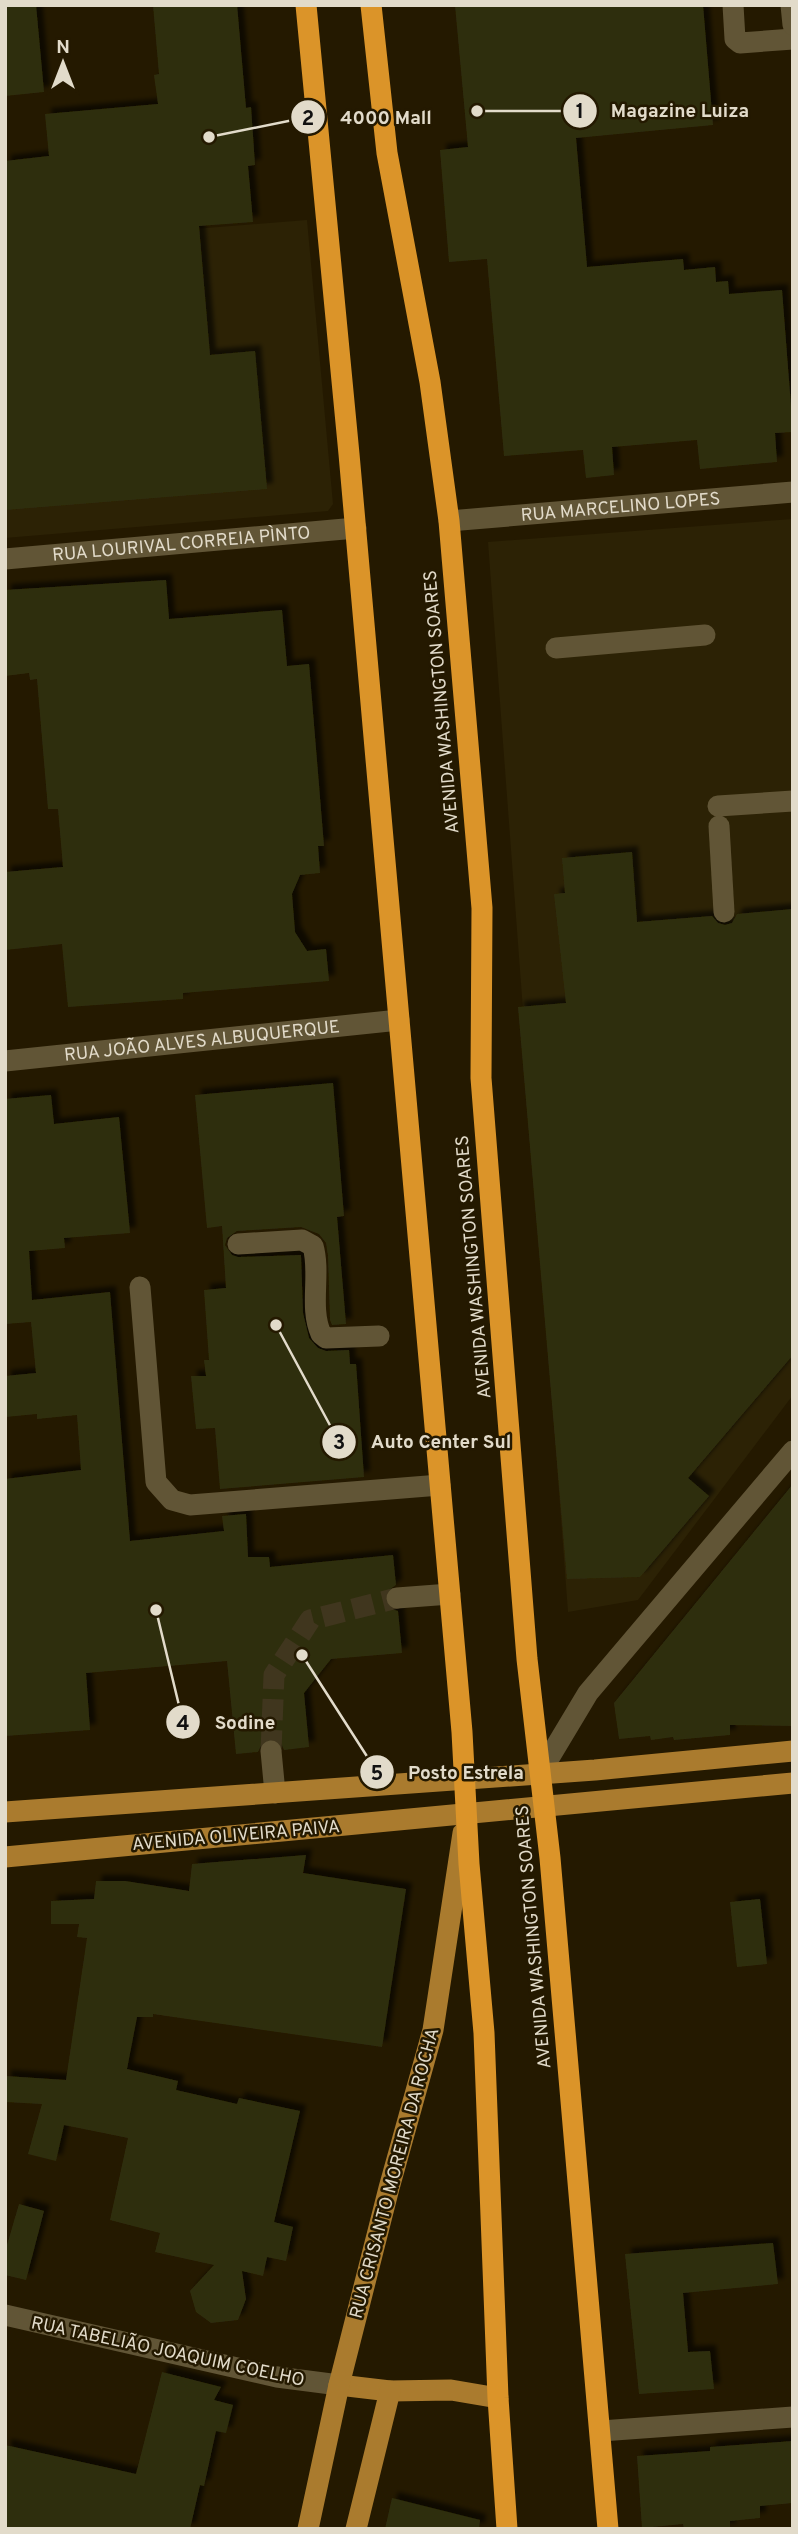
<svg xmlns="http://www.w3.org/2000/svg" width="798" height="2534" viewBox="0 0 798 2534" font-family="Overpass,sans-serif">
<style>
.built{fill:#2c2205}
.building{fill:#2f2e0f;filter:url(#shadow)}
.lines{fill:none;stroke-linecap:round;stroke-linejoin:round}
.minor-tunnel{stroke:#40361e;stroke-width:21;stroke-dasharray:21 10;stroke-linecap:butt}
.minor{stroke:#615536;stroke-width:21}
.major{stroke:#aa7b2e;stroke-width:21}
.highway{stroke:#db9429;stroke-width:21}
.labels{text-anchor:middle;stroke-width:5;stroke-linejoin:round;paint-order:stroke}
.street-label{font-size:18px;fill:#e2dbca;stroke:#241900}
.leader{fill:none;stroke:#e2dbca;stroke-width:2.5}
.callout-dot{fill:#e2dbca;stroke:#241900;stroke-width:2.5}
.mark-label{font-size:21px;text-anchor:middle;font-weight:bold;fill:#111}
.callout-label{font-size:19px;text-anchor:middle;font-weight:bold;fill:#e2dbca;stroke:#241900;stroke-width:5;stroke-linejoin:round;paint-order:stroke}
</style>
<defs>
<filter id="shadow"><feDropShadow dx="6" dy="-6" stdDeviation="2" flood-color="#0009"/></filter>
</defs>
<rect width="100%" height="100%" fill="#241900"/>
<g class="built">
<polygon points="307,220 333,504 328,511 5,538 5,244"/>
<polygon points="793,519 793,1395 638,1600 568,1612 488,542"/>
</g>
<g class="building">
<polygon points="5,5 36,5 44,92 5,96"/>
<polygon points="153,5 237,5 246,108 251,107 255,165 248,166 253,222 199,226 210,355 255,351 267,489 5,510 5,161 49,156 45,114 158,104 154,75 159,74"/>
<polygon points="455,5 703,5 713,125 576,138 587,267 683,259 684,270 715,267 716,282 728,281 729,294 782,290 793,432 775,433 777,462 700,469 697,440 612,447 614,475 586,478 583,450 504,456 487,259 449,262 440,150 468,147"/>
<polygon points="166,580 169,619 282,610 287,666 309,664 324,846 318,846 320,873 300,875 292,894 295,932 307,951 326,949 329,981 183,993 183,999 68,1007 62,944 5,950 5,872 63,867 58,809 48,809 37,679 30,680 29,673 5,676 5,590"/>
<polygon points="632,852 637,922 712,916 718,923 725,925 732,923 737,914 793,909 793,1355 688,1478 709,1496 640,1577 567,1579 518,1007 566,1003 554,894 565,893 562,858"/>
<polygon points="333,1083 344,1216 337,1217 346,1324 332,1325 330,1320 328,1256 326,1243 319,1234 301,1227 237,1231 227,1238 225,1245 232,1255 238,1257 301,1255 303,1313 309,1338 318,1348 326,1351 349,1350 350,1364 356,1364 364,1477 220,1489 215,1428 196,1429 191,1376 206,1376 204,1360 209,1360 204,1290 226,1288 222,1226 207,1228 195,1095"/>
<polygon points="51,1095 54,1124 119,1117 130,1233 64,1238 65,1248 29,1251 32,1300 110,1292 130,1541 224,1531 222,1516 246,1514 248,1557 269,1557 270,1567 393,1555 396,1585 386,1592 384,1600 391,1609 398,1611 402,1653 331,1659 304,1693 309,1747 284,1750 281,1743 270,1738 263,1741 258,1752 236,1754 227,1661 86,1673 90,1730 5,1736 5,1479 81,1470 77,1415 37,1419 37,1414 5,1417 5,1376 36,1373 31,1322 5,1324 5,1099"/>
<polygon points="793,1484 793,1726 730,1725 730,1735 674,1740 673,1737 651,1740 650,1736 619,1739 614,1703"/>
<polygon points="306,1855 303,1873 406,1889 382,2047 153,2014 153,2017 137,2017 127,2069 178,2081 176,2090 237,2104 239,2098 300,2111 274,2222 293,2227 286,2261 267,2257 263,2276 242,2271 246,2299 238,2320 211,2323 196,2312 190,2291 214,2265 155,2252 160,2233 110,2220 128,2138 64,2125 56,2161 28,2154 42,2104 5,2102 5,2076 66,2080 87,1938 77,1937 79,1924 51,1924 51,1901 94,1899 96,1881 125,1881 189,1891 192,1864"/>
<polygon points="760,1899 767,1964 737,1967 730,1902"/>
<polygon points="19,2204 44,2211 26,2280 5,2275 5,2252"/>
<polygon points="773,2243 778,2284 683,2293 688,2352 710,2351 714,2389 639,2394 625,2254"/>
<polygon points="162,2372 221,2387 214,2400 233,2405 226,2433 216,2431 204,2486 200,2485 190,2529 5,2529 5,2445 136,2474"/>
<polygon points="793,2441 793,2503 760,2506 760,2518 730,2521 730,2529 684,2529 683,2524 642,2528 637,2456 710,2451 710,2447"/>
<polygon points="392,2498 480,2520 479,2529 385,2529"/>
</g>
<g class="lines">
<polyline class="minor-tunnel" points="271,1751 274,1675 310,1620 397,1598"/>
<g class="minor">
<polyline points="733,5 735,39 740,43 793,39"/>
<polyline points="791,5 793,25"/>
<path id="s1" d="M449 521 793 492"/>
<path id="s2" d="M5 559 356 528"/>
<polyline points="556,648 705,635"/>
<polyline points="718,806 793,801"/>
<polyline points="719,826 724,912"/>
<path id="s3" d="M5 1061 399 1020"/>
<path d="M238 1244 302 1240 313 1246C321 1274 309 1307 321 1334L326 1338 379 1336"/>
<polyline points="140,1287 156,1482 172,1500 190,1505 440,1485"/>
<polyline points="397,1598 450,1594"/>
<polyline points="271,1751 275,1793"/>
<polyline points="540,1773 588,1693 793,1451"/>
<polyline points="5,2315 277,2377 339,2385"/>
<polyline points="601,2431 793,2417"/>
</g>
<g class="major">
<polyline points="5,1812 595,1770 793,1751"/>
<polyline points="5,1857 793,1783"/>
<polyline points="339,2385 390,2391 451,2390 498,2398"/>
<polyline points="308,2529 339,2385 389,2188 433,2030 463,1833"/>
<polyline points="356,2529 390,2391"/>
</g>
<g class="highway">
<polyline points="306,5 349,454 462,1732 469,1864 484,2033 498,2398 507,2529"/>
<polyline points="371,5 387,153 430,382 449,521 482,908 481,1078 527,1659 550,1858 608,2529"/>
</g>
</g>
<g class="labels">
<g class="street-label">
<text dy="6" stroke="none"><textPath href="#s1" startOffset="172">RUA MARCELINO LOPES</textPath></text>
<text dy="6" stroke="none"><textPath href="#s2" startOffset="177">RUA LOURIVAL CORREIA PÌNTO</textPath></text>
<text transform="translate(441 702) rotate(-95)" y="6">AVENIDA WASHINGTON SOARES</text>
<text dy="6" stroke="none"><textPath href="#s3" startOffset="198">RUA JOÃO ALVES ALBUQUERQUE</textPath></text>
<text transform="translate(473 1267) rotate(-95)" y="6">AVENIDA WASHINGTON SOARES</text>
<text transform="translate(236 1835) rotate(-5)" y="6">AVENIDA OLIVEIRA PAIVA</text>
<text transform="translate(533 1937) rotate(-95)" y="6">AVENIDA WASHINGTON SOARES</text>
<text transform="translate(394 2173) rotate(-75)" y="6">RUA CRISANTO MOREIRA DA ROCHA</text>
<text transform="translate(168 2351) rotate(12)" y="6">RUA TABELIÃO JOAQUIM COELHO</text>
</g>
</g>
<path class="leader" d="M477 111L580 111M209 137L308 117M276 1325L339 1442M156 1610L183 1722M302 1655L377 1772"/>
<g class="callout-dot">
<circle cx="477" cy="111" r="7"/>
<circle cx="209" cy="137" r="7"/>
<circle cx="276" cy="1325" r="7"/>
<circle cx="156" cy="1610" r="7"/>
<circle cx="302" cy="1655" r="7"/>
<circle cx="580" cy="111" r="18"/>
<circle cx="308" cy="117" r="18"/>
<circle cx="339" cy="1442" r="18"/>
<circle cx="183" cy="1722" r="18"/>
<circle cx="377" cy="1772" r="18"/>
</g>
<g class="mark-label">
<text x="580" y="118">1</text>
<text x="308" y="125">2</text>
<text x="339" y="1449">3</text>
<text x="183" y="1730">4</text>
<text x="377" y="1780">5</text>
</g>
<g class="callout-label">
<text x="680" y="117">Magazine Luiza</text>
<text x="386" y="124">4000 Mall</text>
<text x="441" y="1448">Auto Center Sul</text>
<text x="245" y="1729">Sodine</text>
<text x="466" y="1779">Posto Estrela</text>
</g>
<rect width="798" height="2534" fill="none" stroke="#e2dbca" stroke-width="14"/>
<g transform="translate(63 63)" stroke="#241900" stroke-width="5" paint-order="stroke">
<path d="M0-5L12 26L0 18L-12 26Z" fill="#e2dbca"/>
<text y="-10" font-size="19" font-weight="bold" text-anchor="middle" fill="#e2dbca">N</text>
</g>
</svg>
